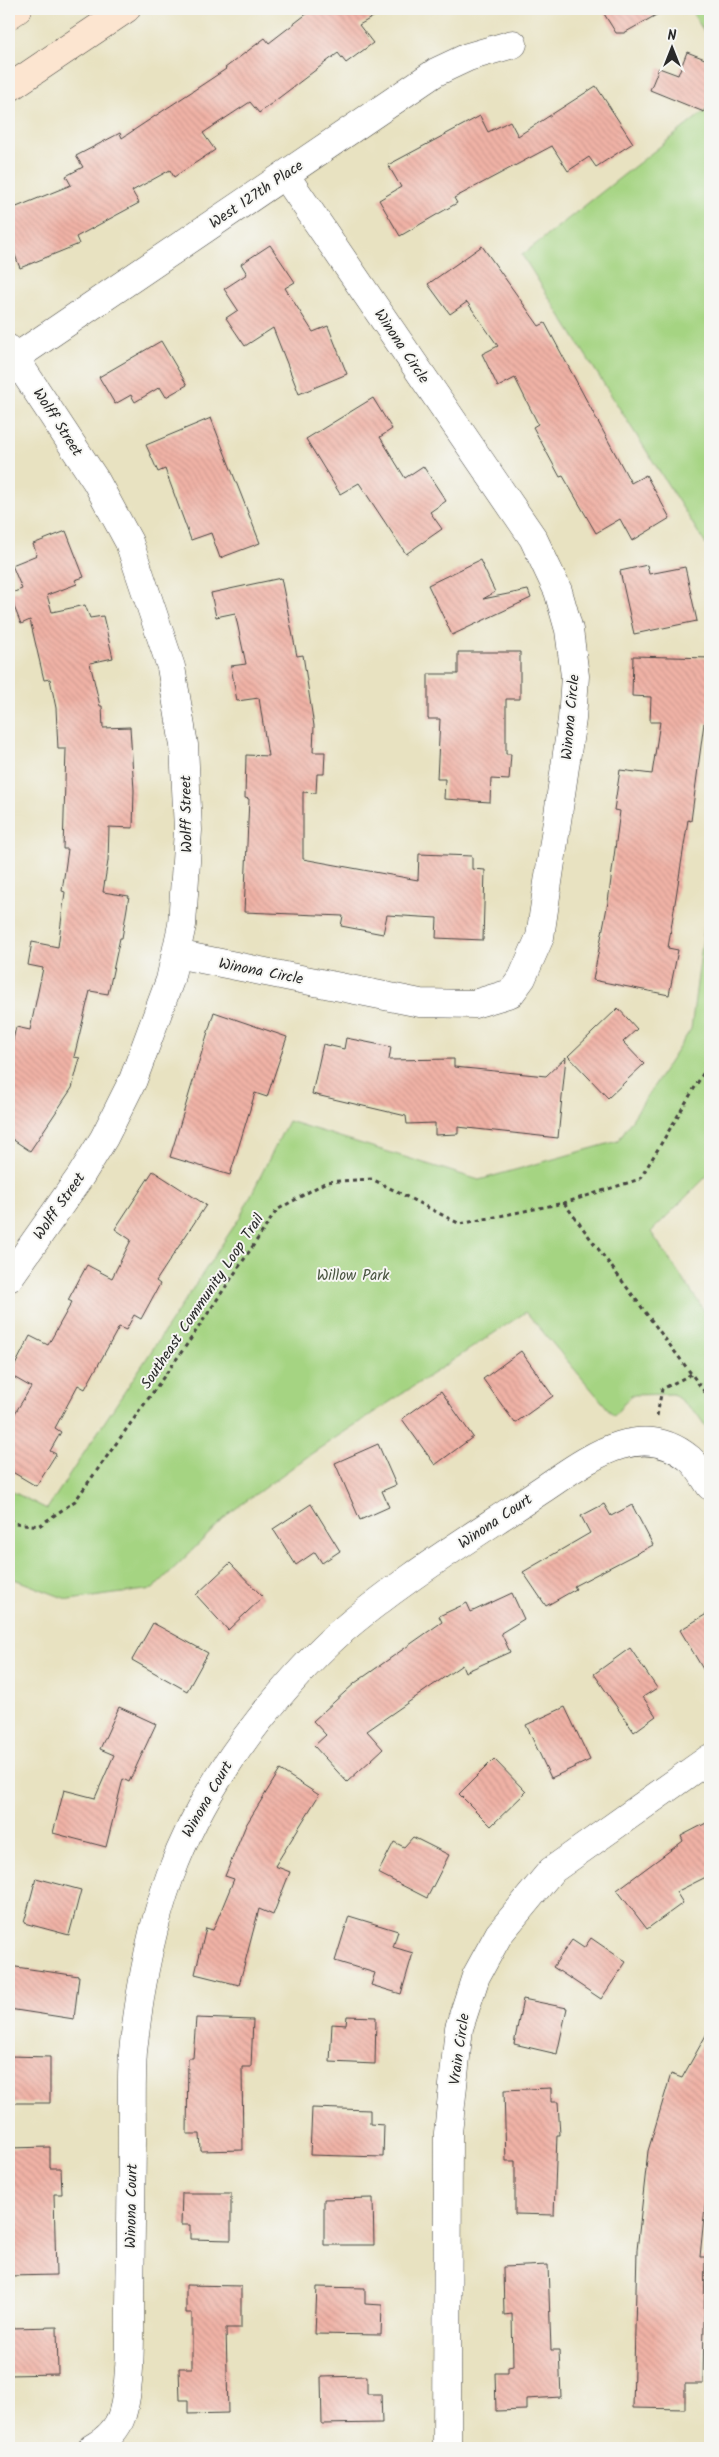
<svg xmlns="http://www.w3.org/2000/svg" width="719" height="2457" viewBox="0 0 719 2457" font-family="Kalam,sans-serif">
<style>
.park{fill:#a5d482;stroke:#688056}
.building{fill:url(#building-back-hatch)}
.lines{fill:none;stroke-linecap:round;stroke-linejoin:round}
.minor-casing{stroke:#474642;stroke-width:29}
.secondary-casing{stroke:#474642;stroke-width:29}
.path{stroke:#474642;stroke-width:3;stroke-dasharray:4 4;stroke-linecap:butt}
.minor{stroke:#fff;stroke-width:28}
.secondary{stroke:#fce5d0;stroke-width:28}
.labels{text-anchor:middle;stroke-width:4;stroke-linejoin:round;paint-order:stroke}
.street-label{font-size:15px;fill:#2b2b2b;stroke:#f6f6f2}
.park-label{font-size:15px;fill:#4a5541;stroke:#f6f6f2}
</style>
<defs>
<pattern id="building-back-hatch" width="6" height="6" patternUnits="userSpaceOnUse" patternTransform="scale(1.25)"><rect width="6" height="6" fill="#f0b2a6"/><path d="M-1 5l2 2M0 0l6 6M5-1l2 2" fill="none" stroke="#ce998f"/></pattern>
</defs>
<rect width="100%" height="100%" fill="#f6f6f2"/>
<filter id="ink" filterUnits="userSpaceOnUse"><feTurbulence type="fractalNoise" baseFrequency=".02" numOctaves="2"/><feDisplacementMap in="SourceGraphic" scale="10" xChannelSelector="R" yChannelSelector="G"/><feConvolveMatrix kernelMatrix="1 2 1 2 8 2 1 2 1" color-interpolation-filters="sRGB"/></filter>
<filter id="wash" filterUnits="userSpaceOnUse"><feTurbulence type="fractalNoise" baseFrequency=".0096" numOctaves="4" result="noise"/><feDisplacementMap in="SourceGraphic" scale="20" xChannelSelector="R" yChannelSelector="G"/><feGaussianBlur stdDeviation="1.12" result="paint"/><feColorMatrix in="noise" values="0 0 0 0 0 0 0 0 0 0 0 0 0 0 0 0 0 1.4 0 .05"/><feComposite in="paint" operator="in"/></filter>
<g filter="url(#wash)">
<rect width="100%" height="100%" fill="#e8e2c1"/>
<g class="park">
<polygon points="690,9 710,9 710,41"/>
<polygon points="710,107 710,551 522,255"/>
<polygon points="710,884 710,1173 651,1232 710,1319 710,1433 697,1414 673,1394 631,1395 614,1416 526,1312 311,1454 231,1512 153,1589 69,1600 9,1577 9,1490 47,1509 240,1217 288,1121 479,1180 618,1141 691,1029"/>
</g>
<g id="blocks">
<g class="building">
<polygon points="313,9 387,9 359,25 373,43 346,63 338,53 259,113 250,102 203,133 215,150 174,177 170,170 132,191 139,203 76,237 79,244 20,268 9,240 9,210 71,185 66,176 83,167 76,156 120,133 122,138 226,69 225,68 265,38 269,43"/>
<polygon points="601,9 667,9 624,33 616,33"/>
<polygon points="687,52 710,61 710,97 704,112 650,90 659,68 678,75"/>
<polygon points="596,86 633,143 596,167 589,157 568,171 552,146 454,198 457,203 400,236 379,200 401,187 388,165 480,116 488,132 510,121 518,136"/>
<polygon points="270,245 295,282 285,288 313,332 328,326 347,374 299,394 273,328 245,346 226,318 238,310 224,289 247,274 241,264"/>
<polygon points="482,246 539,326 545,323 631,483 646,475 670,518 632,541 620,519 596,533 563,476 560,477 533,427 538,424 515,378 498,387 482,354 498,346 467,302 450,314 428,284"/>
<polygon points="161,341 187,385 166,397 160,387 135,402 131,395 115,404 99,377"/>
<polygon points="373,398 392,429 380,437 405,478 423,466 446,501 430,512 442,529 406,554 359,483 340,494 306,439"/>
<polygon points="211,418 260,543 220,558 211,533 191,540 165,469 158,472 146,445"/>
<polygon points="66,531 84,577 75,580 77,584 47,595 52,612 85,605 90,618 103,616 113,658 90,663 100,706 102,706 103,728 130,727 134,790 133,828 109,827 108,861 103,892 129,896 122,938 120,938 108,994 90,991 74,1057 80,1058 72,1088 30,1151 9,1137 9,1057 16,1027 30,1030 43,968 28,965 32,942 58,947 65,892 62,891 68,849 63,849 66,749 58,749 56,708 50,679 44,680 30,620 21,624 9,594 22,589 12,565 37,555 33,544"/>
<polygon points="480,560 495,592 483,599 528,590 531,598 452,635 428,585"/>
<polygon points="647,565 649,574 685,567 697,621 634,634 620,571"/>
<polygon points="281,578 297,656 303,655 314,726 313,752 325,752 324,774 317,774 316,793 303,792 303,859 418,880 419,854 472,856 472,869 485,870 483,940 436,938 437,918 387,915 383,934 341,926 343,916 244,912 249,799 245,798 246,755 268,756 259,698 237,701 231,666 246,664 235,613 216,617 211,593"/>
<polygon points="458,652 520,652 520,699 506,699 506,754 511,754 509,780 491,779 490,802 444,799 445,779 437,779 440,719 428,719 428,674 458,674"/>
<polygon points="633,656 710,658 710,724 704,723 691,821 688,820 668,948 678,950 669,995 593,980 608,902 620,811 614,810 620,770 652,774 660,722 650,722 651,697 632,696"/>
<polygon points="618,1008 637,1029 623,1042 644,1064 608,1098 568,1056"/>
<polygon points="214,1012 287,1037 267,1097 255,1093 230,1175 170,1157"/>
<polygon points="346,1038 391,1047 389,1060 454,1059 454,1067 546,1076 566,1057 558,1138 458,1127 458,1134 435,1135 435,1123 407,1124 406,1116 312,1094 323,1044 344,1049"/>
<polygon points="153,1171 206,1205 156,1281 160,1284 141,1319 134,1315 126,1330 119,1327 85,1389 78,1385 55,1428 61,1432 50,1451 56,1454 36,1486 9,1470 9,1423 31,1387 10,1375 30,1336 48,1345 72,1302 68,1300 87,1265 112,1278 131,1240 115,1229"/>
<polygon points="521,1351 553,1396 515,1423 483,1379"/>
<polygon points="441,1391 473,1437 435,1465 402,1419"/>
<polygon points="378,1444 396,1485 382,1491 389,1507 360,1520 335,1463"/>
<polygon points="311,1504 340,1551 322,1563 315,1552 296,1565 273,1529"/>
<polygon points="604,1504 611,1516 632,1505 653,1545 574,1586 576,1589 546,1606 523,1572 590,1533 581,1516"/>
<polygon points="230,1563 263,1597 228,1630 196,1595"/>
<polygon points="512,1593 524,1619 501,1633 510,1652 465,1672 462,1665 367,1731 383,1749 347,1782 314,1746 326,1735 313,1721 355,1683 442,1622 439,1616 467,1603 471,1612"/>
<polygon points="710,1612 710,1681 680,1630"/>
<polygon points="153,1623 208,1653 187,1691 132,1660"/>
<polygon points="630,1648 657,1688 643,1697 656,1716 634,1732 594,1674"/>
<polygon points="119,1707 156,1724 129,1782 123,1779 106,1847 53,1833 64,1790 95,1798 114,1755 100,1749"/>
<polygon points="565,1707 590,1760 551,1778 526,1725"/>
<polygon points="494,1759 526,1792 491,1826 459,1794"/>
<polygon points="280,1770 319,1795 275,1866 290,1872 273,1915 259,1909 239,1985 195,1974 206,1928 213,1930 234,1879 225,1876 246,1825"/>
<polygon points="710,1821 710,1875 676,1892 683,1903 647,1929 617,1890 683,1841 681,1836"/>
<polygon points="413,1837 449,1855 427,1898 378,1873 394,1842 404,1847"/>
<polygon points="36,1878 81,1890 69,1935 24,1923"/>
<polygon points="349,1916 398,1931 393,1947 413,1953 401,1994 371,1985 375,1973 335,1961"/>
<polygon points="591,1938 626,1962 601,1999 553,1967 572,1940 584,1948"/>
<polygon points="9,1966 79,1976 74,2019 9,2009"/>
<polygon points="523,1999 567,2008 557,2054 514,2044"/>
<polygon points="347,2016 376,2017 375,2064 330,2062 332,2024 346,2025"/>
<polygon points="196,2018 253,2020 251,2067 242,2067 243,2150 201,2151 200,2134 187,2134 188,2058 193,2058"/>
<polygon points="710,2028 710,2156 700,2257 705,2257 703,2384 685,2384 685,2409 633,2408 637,2250 648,2151 671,2074 682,2078"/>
<polygon points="9,2056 50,2057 50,2103 9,2103"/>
<polygon points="551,2088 551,2102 558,2102 560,2135 557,2135 554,2215 515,2214 515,2161 506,2161 504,2090"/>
<polygon points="312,2108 370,2110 370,2124 384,2125 383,2157 310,2155"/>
<polygon points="50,2147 50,2168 61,2168 62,2194 54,2194 56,2275 9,2276 9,2148"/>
<polygon points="182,2193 231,2193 231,2240 190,2239 190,2225 181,2225"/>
<polygon points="373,2198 374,2245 324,2245 324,2199"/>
<polygon points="548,2265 551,2350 559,2350 561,2397 526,2399 526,2410 496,2411 495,2373 508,2373 508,2367 513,2366 512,2314 504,2315 503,2267"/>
<polygon points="186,2285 241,2286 241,2328 226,2328 228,2413 188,2414 188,2400 180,2400 179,2368 192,2368 192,2313 186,2313"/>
<polygon points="317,2287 365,2288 365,2304 382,2305 381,2335 315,2334"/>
<polygon points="57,2327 58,2374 9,2375 9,2328"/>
<polygon points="367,2376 367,2394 381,2394 382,2423 322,2424 321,2377"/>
</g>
</g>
</g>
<g filter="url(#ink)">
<use href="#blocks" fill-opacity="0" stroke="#474642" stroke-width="1"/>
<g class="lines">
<defs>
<g id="minor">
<polyline points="9,349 96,481 129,542 171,667 184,745 188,830 182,925 170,980 133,1080 104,1138 80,1177 9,1278"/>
<polyline points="9,362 436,72 468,57 513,44"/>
<polyline points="176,954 420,1003 474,1004 511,993 522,978 540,937 572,719 575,676 569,630 558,591 533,538 285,175"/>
<path d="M92 2448C105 2441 117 2430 122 2415 131 2385 130 2339 130 2308 131 2252 131 2196 132 2140 132 2111 131 2081 133 2052 147 1919 176 1825 260 1719 284 1689 309 1660 337 1635 399 1581 472 1537 540 1491 584 1462 639 1416 690 1459 698 1466 704 1477 710 1486"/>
<polyline points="447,2448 448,2133 459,2028 476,1976 499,1934 551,1871 710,1758"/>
</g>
<g id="secondary">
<polyline points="9,15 18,9"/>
<polyline points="9,88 126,9"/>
</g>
</defs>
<use href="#minor" class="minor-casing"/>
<use href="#secondary" class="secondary-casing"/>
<g class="path">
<polyline points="564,1203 710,1399"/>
<polyline points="657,1416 662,1389 692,1374"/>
<polyline points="9,1519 15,1523 39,1526 75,1501 188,1343 277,1210 326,1182 372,1179 460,1224 564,1203 640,1179 710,1062"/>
</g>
<use href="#minor" class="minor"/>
<use href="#secondary" class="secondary"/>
</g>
</g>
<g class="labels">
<g class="street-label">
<text transform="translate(256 194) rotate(-34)" y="5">West 127th Place</text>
<text transform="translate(402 346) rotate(56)" y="5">Winona Circle</text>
<text transform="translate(58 422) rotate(57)" y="5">Wolff Street</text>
<text transform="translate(570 717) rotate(-85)" y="5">Winona Circle</text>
<text transform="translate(186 814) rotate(-91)" y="5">Wolff Street</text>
<text transform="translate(261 971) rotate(11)" y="5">Winona Circle</text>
<text transform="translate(59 1206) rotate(-55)" y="5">Wolff Street</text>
<text transform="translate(202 1301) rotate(-56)" y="5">Southeast Community Loop Trail</text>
<text transform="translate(495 1521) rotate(-34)" y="5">Winona Court</text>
<text transform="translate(207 1799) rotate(-60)" y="5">Winona Court</text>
<text transform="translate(459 2049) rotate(-82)" y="5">Vrain Circle</text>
<text transform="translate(131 2206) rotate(-89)" y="5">Winona Court</text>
</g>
<g class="park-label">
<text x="353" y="1280">Willow Park</text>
</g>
</g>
<rect width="719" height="2457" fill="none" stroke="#f6f6f2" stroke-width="30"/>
<g transform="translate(672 48)" stroke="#f6f6f2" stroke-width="4" paint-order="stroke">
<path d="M0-4L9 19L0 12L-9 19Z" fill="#2b2b2b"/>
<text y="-8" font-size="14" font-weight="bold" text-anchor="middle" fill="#2b2b2b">N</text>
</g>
</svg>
